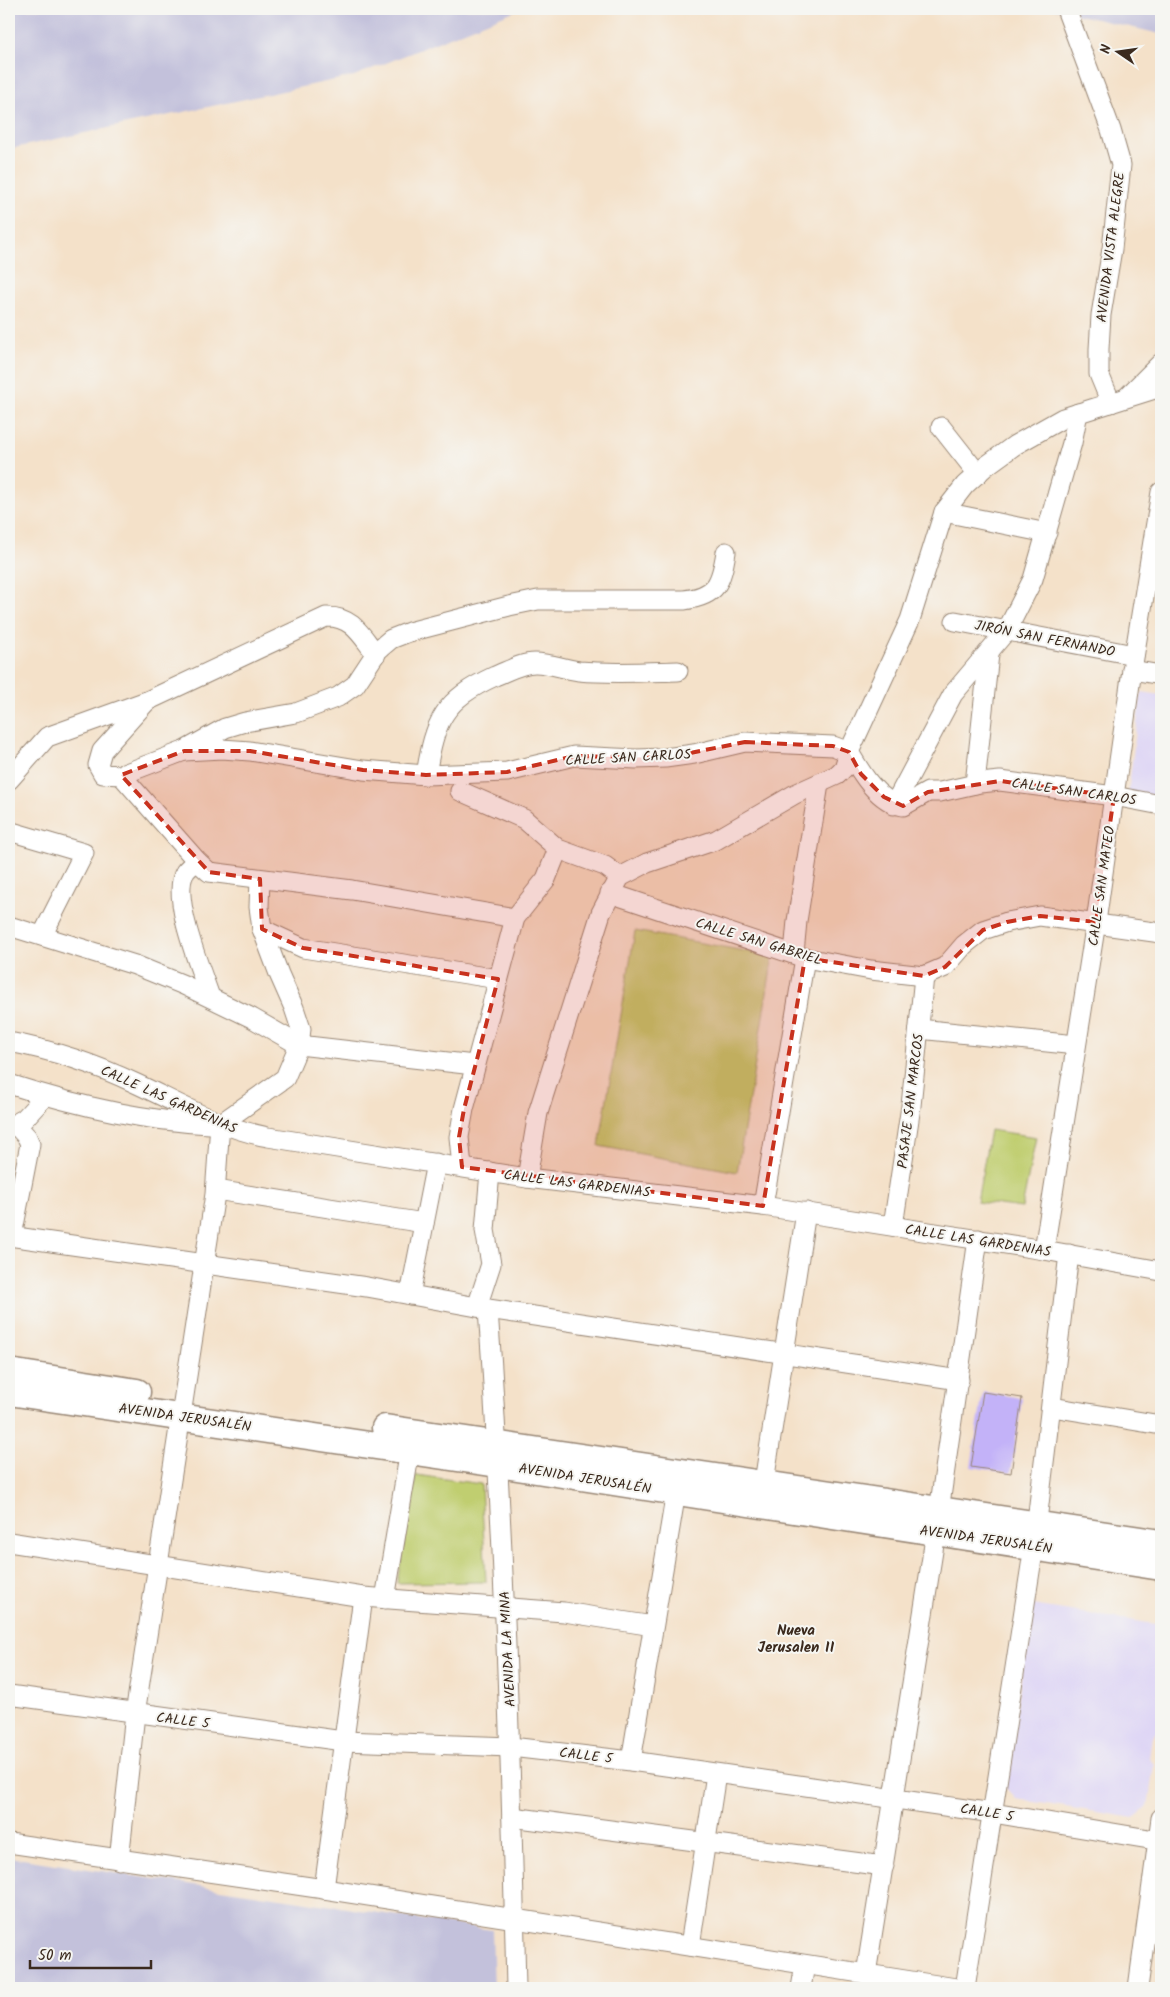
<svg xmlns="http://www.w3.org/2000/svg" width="1170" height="1997" viewBox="0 0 1170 1997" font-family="Kalam,sans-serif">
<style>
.built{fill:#ded5f5}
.industrial{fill:#c3c1db}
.green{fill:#c0ce70;stroke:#7e7c47}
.building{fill:#c3b2f8}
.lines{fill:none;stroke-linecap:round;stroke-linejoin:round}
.street-casing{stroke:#988674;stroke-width:21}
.secondary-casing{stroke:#988674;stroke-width:29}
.street{stroke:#fff;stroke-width:19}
.secondary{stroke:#fff;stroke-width:26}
.marked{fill:#c8321e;fill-opacity:0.2;stroke:#c8321e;stroke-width:4;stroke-dasharray:10 6;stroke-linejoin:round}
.labels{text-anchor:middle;stroke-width:4;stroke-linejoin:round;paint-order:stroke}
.street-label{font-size:14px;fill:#3b2a1e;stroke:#f6f6f2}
.neighbourhood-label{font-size:15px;font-weight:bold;fill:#3b2a1e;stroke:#f6f6f2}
</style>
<rect width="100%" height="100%" fill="#f6f6f2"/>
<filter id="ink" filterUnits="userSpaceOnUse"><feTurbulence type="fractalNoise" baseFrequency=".02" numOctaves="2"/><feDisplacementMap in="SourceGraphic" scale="10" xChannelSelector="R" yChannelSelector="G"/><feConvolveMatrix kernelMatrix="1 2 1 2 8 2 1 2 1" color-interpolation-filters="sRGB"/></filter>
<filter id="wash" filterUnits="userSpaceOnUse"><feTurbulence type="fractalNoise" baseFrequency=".0096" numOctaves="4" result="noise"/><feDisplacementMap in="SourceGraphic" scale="20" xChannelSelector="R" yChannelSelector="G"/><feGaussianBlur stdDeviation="1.12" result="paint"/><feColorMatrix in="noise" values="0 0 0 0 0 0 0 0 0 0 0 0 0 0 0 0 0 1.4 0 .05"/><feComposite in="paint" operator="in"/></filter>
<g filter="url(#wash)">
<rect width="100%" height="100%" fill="#f4e1c9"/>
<g class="built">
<polygon points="1141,692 1161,695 1161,800 1128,794"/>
<polygon points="1032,1605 1161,1625 1161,1715 1159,1730 1152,1736 1149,1759 1154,1764 1148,1807 1134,1818 1016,1799 1005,1787"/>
</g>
<g class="industrial">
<polygon points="9,9 519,9 354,76 9,149"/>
<polygon points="1054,9 1161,9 1161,33 1160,34"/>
<polygon points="9,1857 492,1930 494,1988 9,1988"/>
</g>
<g class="green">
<polygon points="635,931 773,956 737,1172 599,1146"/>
<polygon points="990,1130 1036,1137 1022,1208 977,1202"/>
<polygon points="416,1475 481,1484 486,1582 397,1583"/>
</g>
<g id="blocks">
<polygon class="building" points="983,1392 1022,1398 1011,1473 971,1467"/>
</g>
</g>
<g filter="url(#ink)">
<use href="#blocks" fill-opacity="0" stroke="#988674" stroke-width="1"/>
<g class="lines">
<defs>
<g id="street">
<polyline points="1066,9 1111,130 1121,165 1112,249 1101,315 1099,349 1099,374 1111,403"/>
<polyline points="1128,396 1161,363"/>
<polyline points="941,427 978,474"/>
<polyline points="944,512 1047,533"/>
<polyline points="955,621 1134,655"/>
<polyline points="1132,670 1161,675"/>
<path d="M147 701 102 751 98 765 103 774 121 775 184 751 225 728 245 722 296 713 338 697 355 685 378 650 391 639 409 632 509 606 538 600H684C717 596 721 583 726 552"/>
<path d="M184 751 222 749 250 751 363 770 426 775 507 772 574 756 636 759 665 758 694 754 745 742 833 746 849 752C861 773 878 802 903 806L928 792H940L980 783 1000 781 1114 796 1161 805"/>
<polyline points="121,775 197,861 209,872 352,890 515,918"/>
<path d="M426 775C435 720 443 700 495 676 508 671 521 663 535 663 550 663 564 669 579 671 612 674 645 672 678 671"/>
<path d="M9 780 47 737 147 701 326 617C352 616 361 635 376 654"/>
<polyline points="975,784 989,654"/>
<polyline points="460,791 524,819 558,849 605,866 620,877"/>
<polyline points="894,805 953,694 1007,630 1033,579 1072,443 1078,413"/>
<polyline points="9,831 84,853 42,936"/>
<path d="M197 861C193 864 188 868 185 872 170 896 201 970 210 997"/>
<polyline points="610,893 805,958 871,970 924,976 945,967 964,945 983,930 1007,922 1040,916 1161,933"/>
<polyline points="9,926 135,965 184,985 252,1018 299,1045 474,1065"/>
<polyline points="262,929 303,948 498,979"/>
<polyline points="794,953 797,921 819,784"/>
<polyline points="919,1029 1076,1045"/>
<path d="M9 1042C52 1050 97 1065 137 1084 180 1104 220 1128 268 1137L527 1178 763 1206 1044 1250 1161 1271"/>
<path d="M9 1084C74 1105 142 1121 210 1124"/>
<polyline points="9,1127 24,1119 45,1096"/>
<polyline points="462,1167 459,1137 464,1109 515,918 546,879 558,849"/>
<polyline points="527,1178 538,1113 601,913 620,877 647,863 716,840 795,794 837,775 844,768 849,752 910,620 944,512 965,485 986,466 1015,445 1063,418 1161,387"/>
<polyline points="216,1190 424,1223"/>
<polyline points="763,1206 805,958"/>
<polyline points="893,1226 911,1106 924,976"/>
<polyline points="9,1236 367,1287 488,1309 959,1380"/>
<polyline points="12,1236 30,1144 27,1137 15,1124"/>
<polyline points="1044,1250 1096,922 1132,670 1161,492"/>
<polyline points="410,1295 436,1163"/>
<polyline points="477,1307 491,1264 485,1230 490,1172"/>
<path d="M488 1309C504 1535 511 1762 516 1988"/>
<polyline points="1052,1407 1161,1425"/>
<polyline points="762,1495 806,1212"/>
<polyline points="9,1542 363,1597 564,1612 653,1626"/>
<polyline points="385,1599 410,1450"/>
<polyline points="9,1695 343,1741 511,1747 631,1761 993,1813 1161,1841"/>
<polyline points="631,1761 676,1492"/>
<polyline points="512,1817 884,1866"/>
<polyline points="9,1843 324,1889 956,1988"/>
<polyline points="119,1860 135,1714 215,1194 220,1124 285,1078 299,1045 301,1029 294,1008 279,974 262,929 259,907 260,879"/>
<polyline points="324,1889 363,1597"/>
<polyline points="690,1946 716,1774"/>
<polyline points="866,1974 936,1532 978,1239"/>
<polyline points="801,1988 805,1965"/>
<polyline points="965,1988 1034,1546 1069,1254"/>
<polyline points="1138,1988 1161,1818"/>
</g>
<g id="secondary">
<polyline points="9,1372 137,1392"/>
<polyline points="9,1392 498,1464 1161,1567"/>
<polyline points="385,1428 1161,1543"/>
</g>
</defs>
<use href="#street" class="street-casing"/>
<use href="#secondary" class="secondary-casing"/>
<use href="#street" class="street"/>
<use href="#secondary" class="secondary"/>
</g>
</g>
<path class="marked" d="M745 742 833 746 849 752 861 774 884 797 903 806 928 792 1000 781 1114 796 1096 922 1040 916 1007 922 983 930 945 967 924 976 805 958 763 1206 462 1167 459 1137 464 1109 498 979 303 948 262 929 260 879 209 872 121 775 184 751H250L363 770 426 775 507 772 574 756 665 758Z"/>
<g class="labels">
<g class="street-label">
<text transform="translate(1110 247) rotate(-83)" y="5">AVENIDA VISTA ALEGRE</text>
<text transform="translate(1045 638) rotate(11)" y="5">JIRÓN SAN FERNANDO</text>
<text transform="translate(628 757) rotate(-3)" y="5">CALLE SAN CARLOS</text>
<text transform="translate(1074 791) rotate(8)" y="5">CALLE SAN CARLOS</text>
<text transform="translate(1101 886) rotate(-82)" y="5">CALLE SAN MATEO</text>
<text transform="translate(759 941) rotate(17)" y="5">CALLE SAN GABRIEL</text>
<text transform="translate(169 1099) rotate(24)" y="5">CALLE LAS GARDENIAS</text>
<text transform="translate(910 1101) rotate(-83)" y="5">PASAJE SAN MARCOS</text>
<text transform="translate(577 1183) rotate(7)" y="5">CALLE LAS GARDENIAS</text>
<text transform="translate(978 1240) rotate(9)" y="5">CALLE LAS GARDENIAS</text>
<text transform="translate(185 1417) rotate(8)" y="5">AVENIDA JERUSALÉN</text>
<text transform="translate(585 1478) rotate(9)" y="5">AVENIDA JERUSALÉN</text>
<text transform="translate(986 1539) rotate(8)" y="5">AVENIDA JERUSALÉN</text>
<text transform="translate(507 1649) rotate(-93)" y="5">AVENIDA LA MINA</text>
<text transform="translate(183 1720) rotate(7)" y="5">CALLE 5</text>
<text transform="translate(586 1755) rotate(7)" y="5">CALLE 5</text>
<text transform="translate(987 1812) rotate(9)" y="5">CALLE 5</text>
</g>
<g class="neighbourhood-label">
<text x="796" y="1635">Nueva<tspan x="796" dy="17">Jerusalen II</tspan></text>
</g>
</g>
<rect width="1170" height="1997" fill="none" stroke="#f6f6f2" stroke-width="30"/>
<g transform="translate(1118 52) rotate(283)" stroke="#f6f6f2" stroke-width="4" paint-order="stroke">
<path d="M0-4L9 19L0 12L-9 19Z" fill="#3b2a1e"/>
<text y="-8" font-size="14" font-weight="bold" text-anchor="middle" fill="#3b2a1e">N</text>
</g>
<path d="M30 1960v8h121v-8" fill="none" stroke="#3b2a1e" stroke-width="2.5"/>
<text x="38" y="1960" font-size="15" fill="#3b2a1e" stroke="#f6f6f2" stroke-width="4" paint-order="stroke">50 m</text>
</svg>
